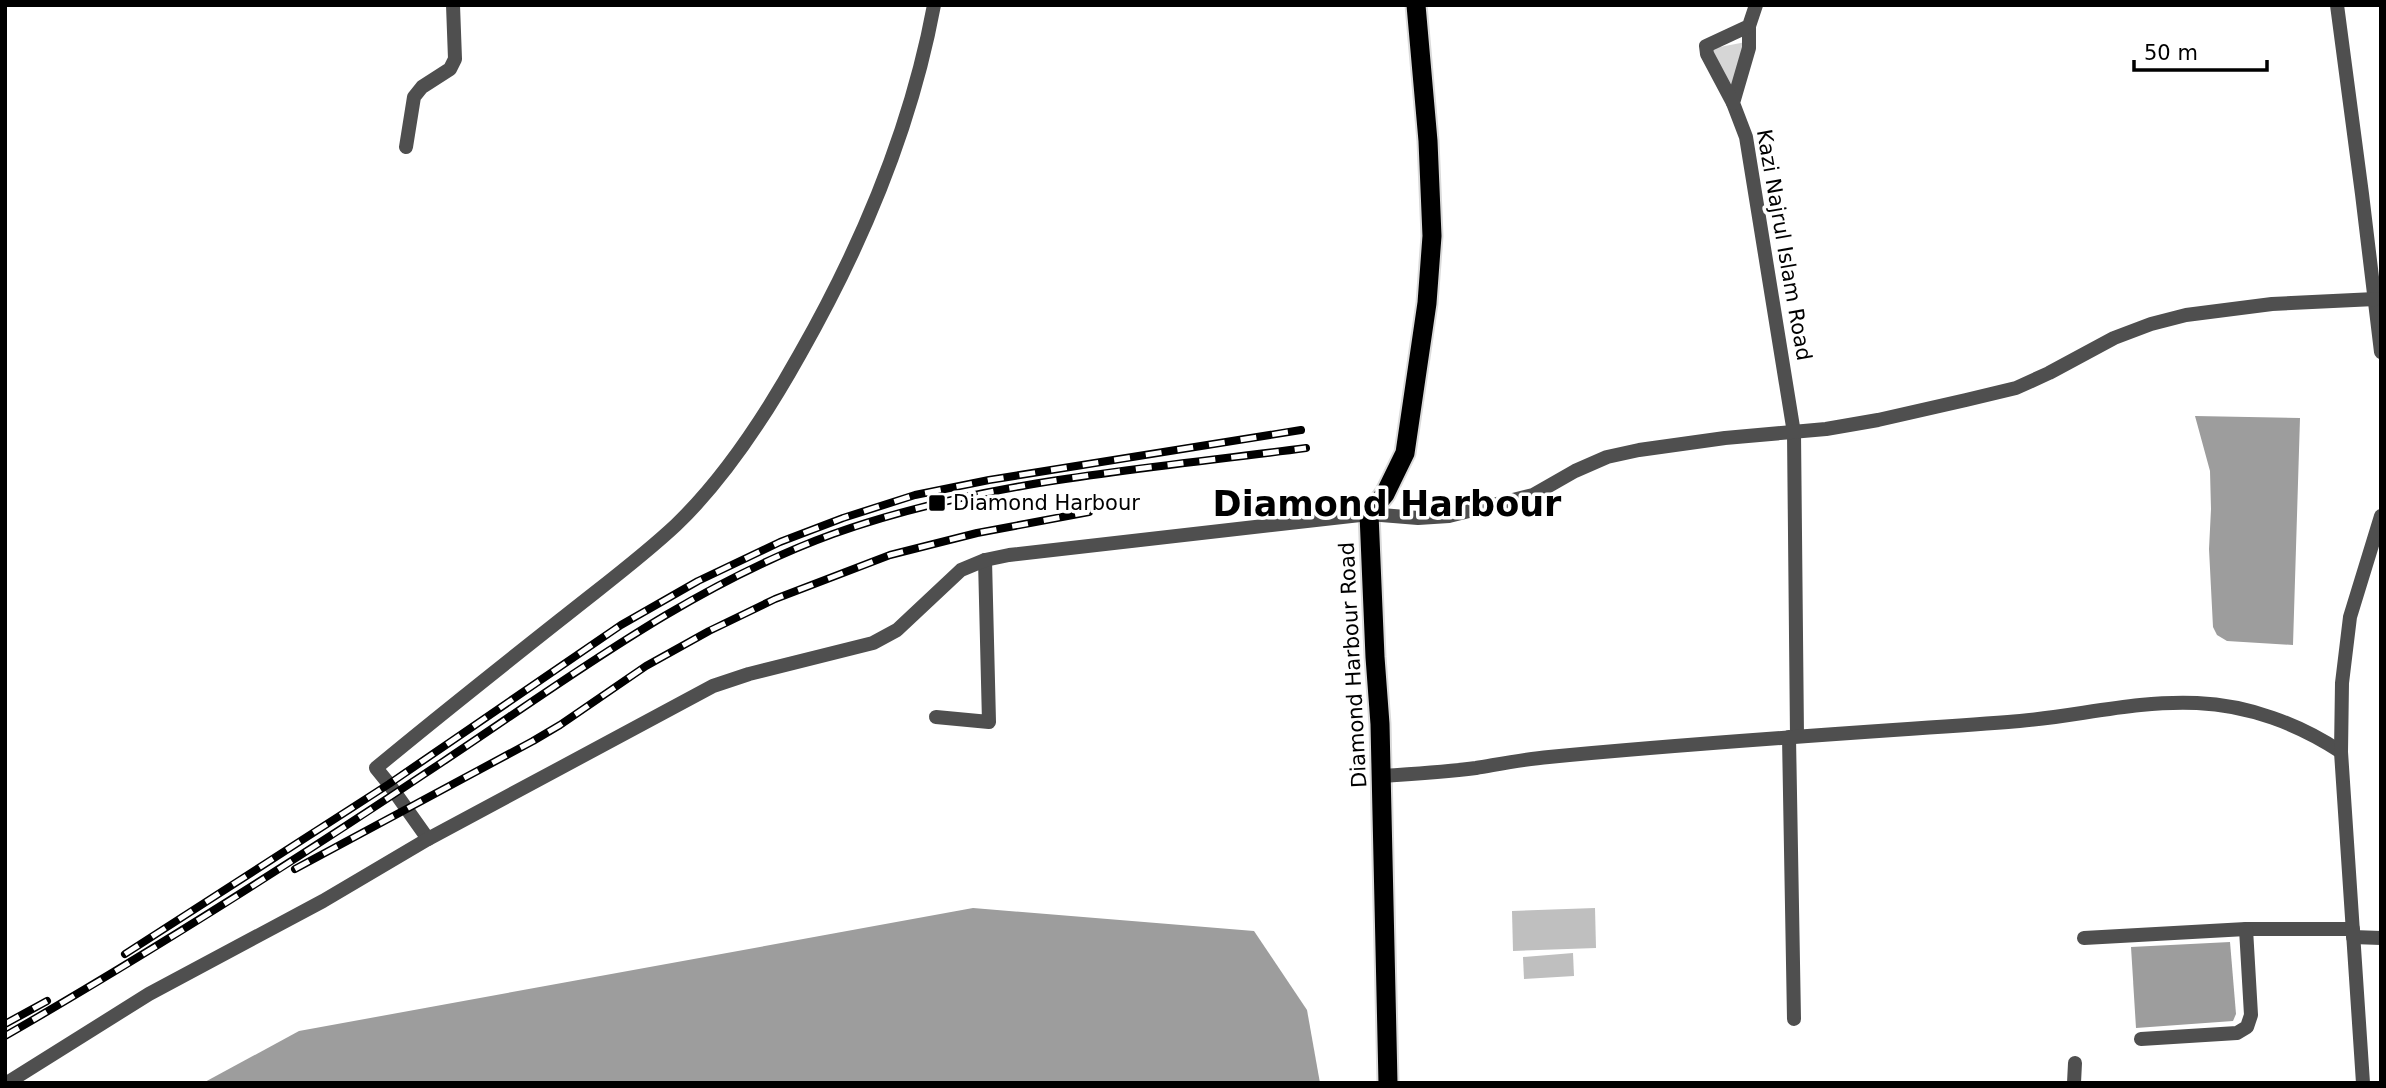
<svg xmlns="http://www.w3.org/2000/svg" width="2386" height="1088" viewBox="0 0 2386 1088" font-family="'DejaVu Sans',sans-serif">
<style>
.green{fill:#d6d6d6}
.water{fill:#9d9d9d}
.building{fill:#bfbfbf}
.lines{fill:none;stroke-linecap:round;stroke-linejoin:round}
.trunk-casing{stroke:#dbdbdb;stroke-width:23}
.minor{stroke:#4f4f4f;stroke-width:14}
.trunk{stroke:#000;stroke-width:19}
.rail-casing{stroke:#000;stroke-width:8}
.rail{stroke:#fff;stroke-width:5;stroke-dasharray:16;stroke-linecap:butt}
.poi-dot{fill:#000;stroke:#fff;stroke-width:2.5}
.labels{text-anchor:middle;stroke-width:7;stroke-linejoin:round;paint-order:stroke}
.street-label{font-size:21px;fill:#000;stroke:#fff}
.poi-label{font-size:21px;fill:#000;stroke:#fff;text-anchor:start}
.town-label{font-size:35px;font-weight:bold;fill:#000;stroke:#fff}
</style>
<rect width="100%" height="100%" fill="#fff"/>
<polygon class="green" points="1746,42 1735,95 1709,49"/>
<g class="water">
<polygon points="2195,416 2300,418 2293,645 2227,641 2217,635 2213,627 2209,549 2211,509 2210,471"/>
<polygon points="973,908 1254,931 1307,1010 1320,1083 203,1083 299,1031"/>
<polygon points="2230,942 2236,1014 2233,1021 2136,1028 2131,947"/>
</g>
<g class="building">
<polygon points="1595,908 1596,948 1513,951 1512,911"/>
<polygon points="1573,953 1574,976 1524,979 1523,957"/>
</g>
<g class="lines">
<defs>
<polyline id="trunk" points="1388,1083 1380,724 1375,657 1369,514 1385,494 1405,453 1427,303 1432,236 1428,141 1416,5"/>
</defs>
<use href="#trunk" class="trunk-casing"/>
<g class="minor">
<polyline points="2337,5 2362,194 2381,352"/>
<polyline points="1749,26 1749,48 1733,103 1746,137 1794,433 1797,736"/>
<polyline points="1733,103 1707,54 1706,46 1749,26 1756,5"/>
<polyline points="406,147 414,97 422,87 450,69 455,59 453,5"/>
<polyline points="936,717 989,722 985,560"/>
<polyline points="1789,737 1794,1019"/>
<path d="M1381 776C1413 774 1445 772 1476 768 1500 764 1525 759 1549 757 1702 742 1855 733 2008 722 2071 718 2134 700 2197 703 2248 705 2299 724 2341 752"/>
<path d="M428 839 389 784 376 768C441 714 507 662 574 609 608 582 644 555 676 525 726 477 766 415 800 354 862 245 911 129 934 5"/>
<polyline points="2353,937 2381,938"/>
<polyline points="2084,938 2246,929 2353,929"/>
<polyline points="2141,1039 2237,1033 2247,1027 2251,1015 2246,929"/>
<polyline points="7,1083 149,994 323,901 428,839 713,686 749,674 873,643 897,630 961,570 985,560 1009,555 1369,514 1418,518 1449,516 1533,495 1575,471 1607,457 1639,450 1725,438 1826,429 1878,420 1966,400 2016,388 2049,373 2114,338 2151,324 2186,315 2272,304 2375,299"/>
<polyline points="2074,1083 2075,1063"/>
<polyline points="2363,1083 2341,752 2342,683 2350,617 2381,516"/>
</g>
<use href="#trunk" class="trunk"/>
<defs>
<g id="rail">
<polyline points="295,869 533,741 560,725 646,666 709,631 775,599 890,555 977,533 1089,512"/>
<polyline points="125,954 389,784 621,625 698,581 780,542 843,518 915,495 989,480 1301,430"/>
<polyline points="5,1024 47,1001"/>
<path d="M5 1036C155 950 300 857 444 761 569 678 690 586 833 534 984 480 1148 469 1306 448"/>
</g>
</defs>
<use href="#rail" class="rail-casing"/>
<use href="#rail" class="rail"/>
</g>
<rect class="poi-dot" x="928" y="494" width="18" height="18" rx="3.5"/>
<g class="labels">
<g class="street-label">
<text transform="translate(1784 245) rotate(80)" y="7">Kazi Najrul Islam Road</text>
<text transform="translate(1353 665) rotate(-93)" y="7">Diamond Harbour Road</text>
</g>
<g class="poi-label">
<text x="953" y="510">Diamond Harbour</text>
</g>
<g class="town-label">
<text x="1387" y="516">Diamond Harbour</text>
</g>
</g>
<rect width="2386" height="1088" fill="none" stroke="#000000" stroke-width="14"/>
<path d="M2134 60v10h133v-10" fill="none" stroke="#000000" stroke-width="3.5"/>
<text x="2144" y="60" font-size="21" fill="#000000" stroke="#ffffff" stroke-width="5" paint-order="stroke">50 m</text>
</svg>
